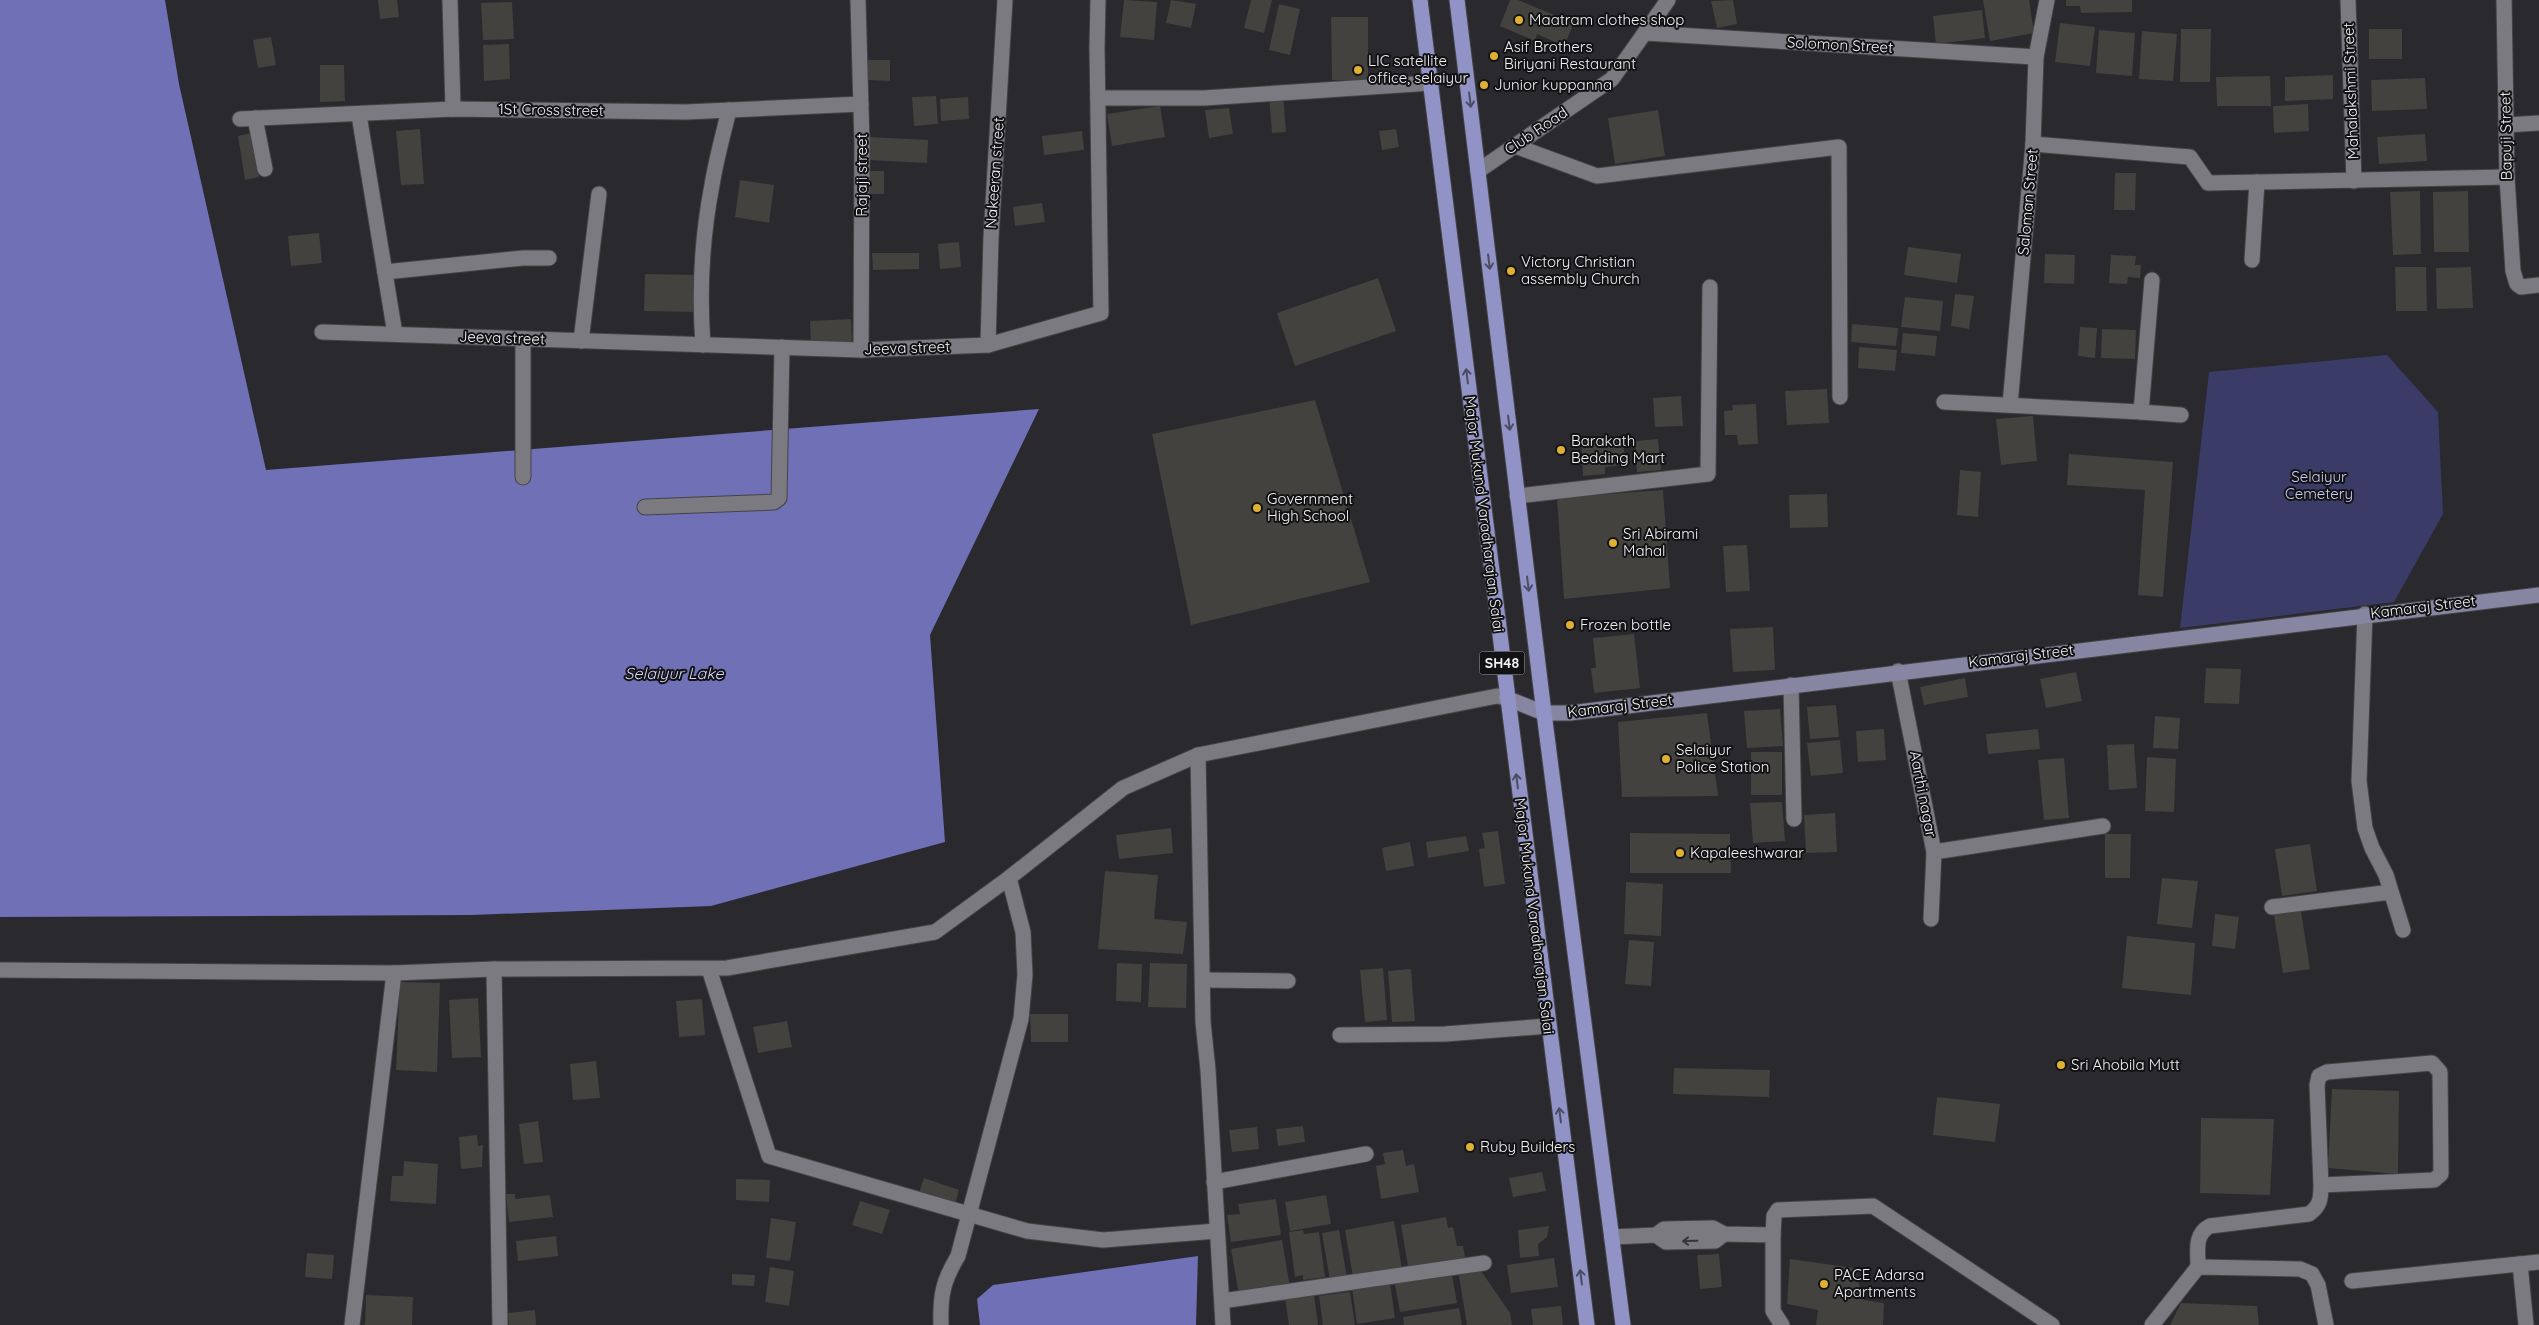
<svg xmlns="http://www.w3.org/2000/svg" width="2539" height="1325" viewBox="0 0 2539 1325" font-family="Quicksand,sans-serif">
<style>
.green{fill:#3b3b68}
.water{fill:#6f70b5}
.building{fill:#44423e}
.lines{fill:none;stroke-linecap:round;stroke-linejoin:round}
.street-casing{stroke:#444447;stroke-width:17}
.secondary-casing{stroke:#444447;stroke-width:17}
.primary-casing{stroke:#444447;stroke-width:17}
.street{stroke:#7a7a80;stroke-width:15}
.secondary{stroke:#8686a3;stroke-width:15}
.primary{stroke:#9193c6;stroke-width:15}
.oneway{stroke:#4b4c64}
.oneway2{stroke:#36363a}
.poi-dot{fill:#deb133;stroke:#121214;stroke-width:2}
.labels{text-anchor:middle;stroke-width:4;stroke-linejoin:round;paint-order:stroke}
.shield{fill:#121214;stroke:#b0b0b2;stroke-width:1}
.shield-label{font-size:14px;font-weight:bold;fill:#f3f3f6}
.poi-label{font-size:15px;fill:#f3f3f6;stroke:#121214;text-anchor:start}
.street-label{font-size:15px;fill:#f3f3f6;stroke:#121214}
.park-label{font-size:15px;fill:#cccef6;stroke:#121214}
.water-label{font-size:16px;font-style:italic;fill:#d4d7fe;stroke:#121214}
</style>
<rect width="100%" height="100%" fill="#29292e"/>
<polygon class="green" points="2387,355 2438,412 2443,514 2394,602 2180,628 2209,372"/>
<g class="water">
<polygon points="0,0 165,0 179,84 266,470 1039,409 930,635 945,842 711,906 472,915 0,917"/>
<polygon points="1198,1256 1196,1325 980,1325 977,1299 993,1285"/>
</g>
<g class="building">
<polygon points="378,0 397,0 399,17 380,19"/>
<polygon points="1124,0 1157,2 1154,40 1120,37"/>
<polygon points="1171,0 1196,4 1191,28 1166,23"/>
<polygon points="1251,0 1272,0 1264,33 1244,28"/>
<polygon points="1510,0 1518,0 1574,23 1564,46 1537,34 1535,41 1500,26"/>
<polygon points="1733,0 1737,24 1717,28 1711,1"/>
<polygon points="1983,0 2029,0 2034,33 1990,41"/>
<polygon points="2066,0 2132,0 2132,12 2081,13 2080,6 2066,6"/>
<polygon points="512,2 514,39 483,40 481,3"/>
<polygon points="1279,4 1300,9 1290,55 1269,50"/>
<polygon points="1982,10 1985,38 1936,44 1933,16"/>
<polygon points="1331,17 1368,17 1368,80 1332,80"/>
<polygon points="2060,23 2095,27 2090,66 2055,62"/>
<polygon points="2181,29 2211,29 2210,82 2180,82"/>
<rect x="2369" y="29" width="33" height="30"/>
<polygon points="2099,30 2135,33 2132,76 2096,73"/>
<polygon points="2142,31 2177,34 2173,81 2139,79"/>
<polygon points="271,37 276,65 258,68 253,40"/>
<polygon points="509,44 510,79 484,81 483,45"/>
<polygon points="868,60 890,60 890,81 868,80"/>
<polygon points="320,65 344,65 345,101 320,102"/>
<polygon points="2333,75 2333,99 2285,101 2285,77"/>
<polygon points="2270,76 2271,106 2217,106 2216,77"/>
<polygon points="2425,78 2427,109 2372,111 2371,80"/>
<polygon points="1283,94 1286,132 1272,133 1269,96"/>
<polygon points="936,96 938,124 914,126 912,97"/>
<polygon points="968,97 969,119 941,121 940,99"/>
<polygon points="2308,104 2309,131 2274,133 2273,106"/>
<polygon points="1160,106 1165,137 1112,146 1107,114"/>
<polygon points="1229,108 1233,134 1209,138 1205,110"/>
<polygon points="1658,110 1665,156 1615,164 1608,118"/>
<polygon points="420,129 424,184 401,185 396,131"/>
<polygon points="1396,129 1399,147 1382,150 1379,131"/>
<polygon points="1082,131 1084,150 1044,155 1042,136"/>
<polygon points="252,133 259,177 245,180 238,136"/>
<polygon points="2425,134 2427,161 2379,164 2377,137"/>
<polygon points="870,137 928,140 927,163 869,160"/>
<rect x="867" y="171" width="17" height="23"/>
<polygon points="2115,173 2136,173 2135,210 2114,210"/>
<polygon points="740,180 774,185 769,223 735,217"/>
<polygon points="2420,191 2421,254 2393,255 2390,192"/>
<polygon points="2468,191 2469,252 2434,252 2433,192"/>
<polygon points="1042,203 1045,222 1015,226 1013,207"/>
<polygon points="319,233 322,263 291,266 288,236"/>
<polygon points="959,242 961,267 940,269 938,244"/>
<polygon points="1908,247 1961,254 1957,283 1904,275"/>
<polygon points="872,253 919,253 919,269 873,270"/>
<polygon points="2045,254 2075,255 2074,284 2044,283"/>
<polygon points="2111,255 2136,256 2135,265 2141,265 2140,278 2128,277 2127,284 2109,283"/>
<polygon points="2395,267 2426,267 2427,311 2396,311"/>
<polygon points="2471,267 2473,308 2437,309 2436,268"/>
<polygon points="645,274 698,275 697,312 644,311"/>
<polygon points="1378,278 1396,331 1295,366 1277,313"/>
<polygon points="1955,294 1974,296 1969,329 1951,326"/>
<polygon points="1905,297 1943,301 1940,331 1901,327"/>
<polygon points="851,319 852,342 811,344 810,321"/>
<polygon points="1852,324 1898,328 1896,346 1851,342"/>
<polygon points="2080,327 2097,328 2095,358 2078,356"/>
<polygon points="2102,329 2136,330 2135,359 2101,358"/>
<polygon points="1903,333 1937,336 1935,356 1901,353"/>
<polygon points="1859,347 1897,350 1895,371 1858,368"/>
<polygon points="1827,389 1829,423 1787,425 1785,391"/>
<polygon points="1681,396 1683,426 1655,427 1653,398"/>
<polygon points="1315,400 1370,582 1191,625 1152,434"/>
<polygon points="1756,404 1758,444 1738,445 1737,435 1725,435 1724,411 1733,410 1732,405"/>
<polygon points="2033,416 2037,461 2001,465 1996,419"/>
<polygon points="1623,437 1625,465 1605,467 1605,474 1583,476 1581,441"/>
<polygon points="1658,439 1661,470 1637,472 1635,441"/>
<polygon points="2069,454 2173,462 2163,597 2138,595 2145,490 2067,485"/>
<polygon points="1960,470 1981,472 1978,517 1957,515"/>
<polygon points="1663,490 1670,588 1564,599 1557,498"/>
<polygon points="1827,494 1828,527 1790,528 1789,495"/>
<polygon points="1747,545 1750,591 1726,592 1723,546"/>
<polygon points="1773,627 1775,670 1733,672 1730,629"/>
<polygon points="1634,634 1640,688 1594,693 1591,668 1596,668 1593,638"/>
<polygon points="2206,668 2241,669 2239,704 2204,703"/>
<polygon points="2076,672 2082,701 2046,708 2040,679"/>
<polygon points="1965,678 1968,697 1924,705 1920,687"/>
<polygon points="1836,705 1839,737 1810,739 1807,707"/>
<polygon points="1780,709 1783,746 1747,748 1744,711"/>
<polygon points="1707,713 1718,796 1622,797 1618,722"/>
<polygon points="2155,716 2180,718 2178,749 2153,748"/>
<polygon points="1884,729 1886,760 1858,762 1856,731"/>
<polygon points="2038,729 2040,749 1988,754 1986,734"/>
<polygon points="1840,740 1843,773 1811,776 1807,743"/>
<polygon points="2134,744 2137,788 2109,790 2107,745"/>
<rect x="1751" y="752" width="31" height="43"/>
<polygon points="2147,757 2176,759 2174,812 2145,811"/>
<polygon points="2064,758 2069,818 2044,820 2038,760"/>
<polygon points="1782,802 1785,841 1753,843 1750,803"/>
<polygon points="1835,813 1837,852 1806,853 1804,815"/>
<polygon points="1171,828 1173,853 1119,859 1116,835"/>
<polygon points="1498,831 1505,884 1484,887 1479,849 1485,848 1482,833"/>
<polygon points="1630,833 1730,834 1731,873 1630,873"/>
<polygon points="2105,834 2131,834 2130,878 2105,878"/>
<polygon points="1466,836 1469,851 1428,858 1426,842"/>
<polygon points="1410,842 1414,866 1386,871 1382,848"/>
<polygon points="2310,844 2317,891 2282,896 2275,849"/>
<polygon points="1105,871 1158,875 1154,919 1187,922 1183,954 1098,949"/>
<polygon points="2162,878 2198,881 2192,928 2157,924"/>
<polygon points="1626,882 1663,884 1661,936 1624,934"/>
<polygon points="2301,911 2310,969 2283,973 2274,915"/>
<polygon points="2215,914 2239,917 2235,949 2212,946"/>
<polygon points="2127,936 2195,943 2191,995 2122,988"/>
<polygon points="1629,940 1654,942 1651,986 1625,984"/>
<polygon points="1117,963 1142,964 1141,1002 1116,1001"/>
<polygon points="1150,963 1187,964 1186,1008 1148,1007"/>
<polygon points="1383,968 1387,1020 1365,1022 1360,970"/>
<polygon points="1411,969 1415,1021 1392,1022 1388,971"/>
<polygon points="400,982 440,983 437,1072 396,1070"/>
<polygon points="478,998 481,1057 452,1058 449,1000"/>
<polygon points="702,999 705,1035 679,1037 676,1001"/>
<polygon points="1030,1014 1068,1014 1068,1042 1031,1042"/>
<polygon points="787,1021 792,1047 758,1053 753,1027"/>
<polygon points="596,1061 600,1098 573,1100 570,1064"/>
<polygon points="1674,1068 1770,1070 1769,1097 1673,1094"/>
<polygon points="2332,1089 2399,1091 2398,1174 2328,1168"/>
<polygon points="1937,1097 2000,1104 1995,1142 1933,1135"/>
<polygon points="2201,1118 2274,1119 2270,1195 2200,1193"/>
<polygon points="538,1121 543,1162 524,1164 519,1124"/>
<polygon points="1303,1126 1305,1142 1278,1146 1276,1129"/>
<polygon points="1257,1127 1259,1149 1232,1152 1229,1130"/>
<polygon points="477,1135 478,1146 483,1145 482,1167 461,1169 459,1137"/>
<polygon points="1403,1150 1406,1166 1414,1164 1419,1192 1381,1199 1376,1166 1385,1164 1383,1153"/>
<polygon points="404,1161 438,1164 436,1204 390,1201 392,1176 403,1176"/>
<polygon points="1542,1172 1546,1191 1513,1197 1509,1178"/>
<polygon points="924,1178 959,1190 955,1205 919,1193"/>
<polygon points="736,1179 770,1180 769,1202 736,1200"/>
<polygon points="506,1194 515,1194 515,1199 550,1195 553,1217 509,1222"/>
<polygon points="1326,1195 1331,1224 1290,1231 1285,1202"/>
<polygon points="1276,1199 1281,1235 1231,1242 1227,1215 1240,1214 1238,1204"/>
<polygon points="860,1201 890,1210 882,1234 852,1225"/>
<polygon points="1446,1217 1448,1228 1453,1227 1457,1246 1463,1246 1466,1262 1409,1272 1401,1225"/>
<polygon points="771,1218 796,1222 790,1261 766,1258"/>
<polygon points="1394,1221 1402,1269 1353,1277 1345,1230"/>
<polygon points="1549,1226 1547,1237 1538,1244 1539,1256 1520,1258 1518,1230"/>
<polygon points="1303,1230 1304,1234 1319,1232 1325,1277 1303,1280 1303,1275 1295,1277 1289,1232"/>
<polygon points="1339,1230 1347,1278 1330,1281 1322,1233"/>
<polygon points="556,1236 558,1256 518,1261 516,1241"/>
<polygon points="1282,1240 1290,1287 1239,1295 1231,1249"/>
<polygon points="307,1253 334,1255 332,1279 305,1277"/>
<polygon points="1719,1254 1722,1287 1700,1289 1697,1255"/>
<polygon points="1554,1258 1558,1287 1511,1293 1507,1265"/>
<polygon points="1790,1259 1854,1268 1864,1300 1884,1303 1883,1325 1816,1325 1818,1310 1787,1304"/>
<polygon points="770,1267 794,1271 789,1306 765,1302"/>
<polygon points="1479,1268 1510,1313 1512,1325 1467,1325 1458,1270"/>
<polygon points="1451,1270 1457,1303 1400,1312 1394,1279"/>
<polygon points="732,1274 755,1275 754,1286 732,1285"/>
<polygon points="1390,1283 1395,1318 1357,1324 1352,1288"/>
<polygon points="1350,1292 1355,1325 1323,1325 1319,1296"/>
<polygon points="1314,1294 1318,1325 1289,1325 1285,1298"/>
<polygon points="366,1295 413,1297 412,1325 365,1325"/>
<polygon points="2181,1303 2257,1306 2259,1325 2170,1325"/>
<polygon points="1561,1306 1563,1325 1533,1325 1531,1309"/>
<polygon points="1459,1308 1462,1325 1404,1325 1403,1317"/>
<polygon points="535,1310 536,1325 509,1325 508,1313"/>
</g>
<g class="lines">
<defs>
<g id="street">
<polyline points="450,0 453,109"/>
<polyline points="858,0 862,144 861,350"/>
<polyline points="2348,0 2354,181"/>
<polyline points="2504,0 2507,177 2513,271 2517,284 2521,287 2539,285"/>
<polyline points="1645,33 2036,57"/>
<polyline points="1098,98 1204,98 1431,83"/>
<polyline points="359,115 395,334"/>
<polyline points="255,118 265,169"/>
<polyline points="240,119 453,109 686,112 861,104"/>
<polyline points="2506,125 2539,123"/>
<polyline points="2033,144 2190,157 2208,183 2507,177"/>
<polyline points="1515,146 1597,176 1839,147 1840,397"/>
<polyline points="1478,171 1612,79 1668,0"/>
<polyline points="2252,260 2257,182"/>
<polyline points="385,272 523,258 549,258"/>
<polyline points="322,332 861,350 988,345 1101,313 1097,48 1098,0"/>
<polyline points="581,341 599,194"/>
<path d="M703 345C699 292 702 237 712 185 716 160 723 135 729 110"/>
<polyline points="988,345 991,238 1005,0"/>
<polyline points="1944,402 2141,412 2152,280"/>
<polyline points="2010,405 2033,144 2036,57 2047,0"/>
<polyline points="2141,412 2181,415"/>
<polyline points="523,477 523,339"/>
<polyline points="1517,496 1708,474 1710,287"/>
<polyline points="645,507 774,502 779,498 782,347"/>
<polyline points="2365,614 2359,781 2365,828 2372,848 2386,875 2403,930"/>
<polyline points="1898,671 1934,852 1931,919"/>
<polyline points="1791,685 1794,819"/>
<polyline points="1198,755 1203,1022 1208,1070 1223,1325"/>
<polyline points="1934,852 2103,826"/>
<polyline points="2272,907 2391,892"/>
<polyline points="709,969 769,1156 1027,1231 1103,1240 1217,1231"/>
<polyline points="0,970 394,973"/>
<polyline points="1203,980 1288,981"/>
<polyline points="1340,1035 1445,1034 1548,1026"/>
<polyline points="1214,1182 1366,1154"/>
<polyline points="1656,1235 1666,1242 1715,1241 1724,1234"/>
<polyline points="1773,1235 1774,1216 1778,1210 1873,1206 2052,1325"/>
<polyline points="1612,1237 1656,1235 1664,1229 1713,1228 1724,1234 1773,1235 1773,1311 1782,1325"/>
<polyline points="2520,1264 2526,1325"/>
<path d="M2198 1267C2198 1251 2194 1234 2210 1226L2309 1214C2320 1206 2321 1199 2321 1185L2317 1085 2319 1076 2327 1072 2432 1063 2440 1072 2441 1174 2434 1180 2321 1185"/>
<polyline points="2352,1281 2539,1262"/>
<polyline points="1222,1301 1484,1263"/>
<polyline points="352,1325 394,973 494,969"/>
<polyline points="500,1325 494,969 727,968 935,932 1009,878 1123,788 1198,755 1497,696 1506,698"/>
<path d="M941 1325C940 1295 943 1281 958 1256L1021 1019 1025 975 1023 932 1009 878"/>
<polyline points="2152,1325 2198,1267 2300,1269 2312,1274 2318,1285 2326,1325"/>
</g>
<polyline id="secondary" points="1506,698 1544,713 1570,713 2539,595"/>
<g id="primary">
<polyline points="1420,0 1587,1325"/>
<polyline points="1457,0 1544,713 1623,1325"/>
</g>
</defs>
<use href="#street" class="street-casing"/>
<use href="#secondary" class="secondary-casing"/>
<use href="#primary" class="primary-casing"/>
<use href="#street" class="street"/>
<use href="#secondary" class="secondary"/>
<use href="#primary" class="primary"/>
</g>
<defs><path id="oneway-shaft" d="M-6 0H5M1.5-3L5.5 0L1.5 3" fill="none" stroke-width="1.6" stroke-linecap="round" stroke-linejoin="round" transform="scale(1.25)"/></defs>
<g class="oneway">
<use href="#oneway-shaft" transform="translate(1470 100) rotate(83)"/>
<use href="#oneway-shaft" transform="translate(1489 262) rotate(83)"/>
<use href="#oneway-shaft" transform="translate(1467 376) rotate(-97)"/>
<use href="#oneway-shaft" transform="translate(1509 423) rotate(83)"/>
<use href="#oneway-shaft" transform="translate(1528 584) rotate(83)"/>
<use href="#oneway-shaft" transform="translate(1517 781) rotate(-97)"/>
<use href="#oneway-shaft" transform="translate(1560 1115) rotate(-97)"/>
<use href="#oneway-shaft" transform="translate(1581 1277) rotate(-97)"/>
</g>
<use class="oneway2" href="#oneway-shaft" transform="translate(1690 1241) rotate(179)"/>
<g class="poi-dot">
<circle cx="1519" cy="20" r="5"/>
<circle cx="1494" cy="56" r="5"/>
<circle cx="1358" cy="70" r="5"/>
<circle cx="1484" cy="85" r="5"/>
<circle cx="1511" cy="271" r="5"/>
<circle cx="1561" cy="450" r="5"/>
<circle cx="1257" cy="508" r="5"/>
<circle cx="1613" cy="543" r="5"/>
<circle cx="1570" cy="625" r="5"/>
<circle cx="1666" cy="759" r="5"/>
<circle cx="1680" cy="853" r="5"/>
<circle cx="2061" cy="1065" r="5"/>
<circle cx="1470" cy="1147" r="5"/>
<circle cx="1824" cy="1284" r="5"/>
</g>
<g class="labels">
<rect class="shield" x="1479.5" y="651.5" width="45" height="23" rx="4"/>
<g class="shield-label">
<text x="1502" y="668">SH48</text>
</g>
<g class="poi-label">
<text x="1529" y="25">Maatram clothes shop</text>
<text x="1504" y="52">Asif Brothers<tspan x="1504" dy="17">Biriyani Restaurant</tspan></text>
<text x="1368" y="66">LIC satellite<tspan x="1368" dy="17">office, selaiyur</tspan></text>
<text x="1494" y="90">Junior kuppanna</text>
<text x="1521" y="267">Victory Christian<tspan x="1521" dy="17">assembly Church</tspan></text>
<text x="1571" y="446">Barakath<tspan x="1571" dy="17">Bedding Mart</tspan></text>
<text x="1267" y="504">Government<tspan x="1267" dy="17">High School</tspan></text>
<text x="1623" y="539">Sri Abirami<tspan x="1623" dy="17">Mahal</tspan></text>
<text x="1580" y="630">Frozen bottle</text>
<text x="1676" y="755">Selaiyur<tspan x="1676" dy="17">Police Station</tspan></text>
<text x="1690" y="858">Kapaleeshwarar</text>
<text x="2071" y="1070">Sri Ahobila Mutt</text>
<text x="1480" y="1152">Ruby Builders</text>
<text x="1834" y="1280">PACE Adarsa<tspan x="1834" dy="17">Apartments</tspan></text>
</g>
<g class="street-label">
<text transform="translate(1840 45) rotate(3)" y="5">Solomon Street</text>
<text transform="translate(2351 91) rotate(-92)" y="5">Mahalakshmi Street</text>
<text transform="translate(551 110) rotate(1)" y="5">1St Cross street</text>
<text transform="translate(1536 131) rotate(-34)" y="5">Club Road</text>
<text transform="translate(2506 136) rotate(-91)" y="5">Bapuji Street</text>
<text transform="translate(995 173) rotate(-86)" y="5">Nakeeran street</text>
<text transform="translate(862 175) rotate(-90)" y="5">Rajaji street</text>
<text transform="translate(2028 202) rotate(-85)" y="5">Saloman Street</text>
<text transform="translate(502 338) rotate(2)" y="5">Jeeva street</text>
<text transform="translate(907 348) rotate(-2)" y="5">Jeeva street</text>
<text transform="translate(1484 514) rotate(83)" y="5">Major Mukund Varadharajan Salai</text>
<text transform="translate(2423 607) rotate(-7)" y="5">Kamaraj Street</text>
<text transform="translate(2021 656) rotate(-7)" y="5">Kamaraj Street</text>
<text transform="translate(1620 706) rotate(-7)" y="5">Kamaraj Street</text>
<text transform="translate(1923 794) rotate(79)" y="5">Aarthi nagar</text>
<text transform="translate(1534 916) rotate(83)" y="5">Major Mukund Varadharajan Salai</text>
</g>
<g class="park-label">
<text x="2319" y="482">Selaiyur<tspan x="2319" dy="17">Cemetery</tspan></text>
</g>
<g class="water-label">
<text x="674" y="679">Selaiyur Lake</text>
</g>
</g>
</svg>
